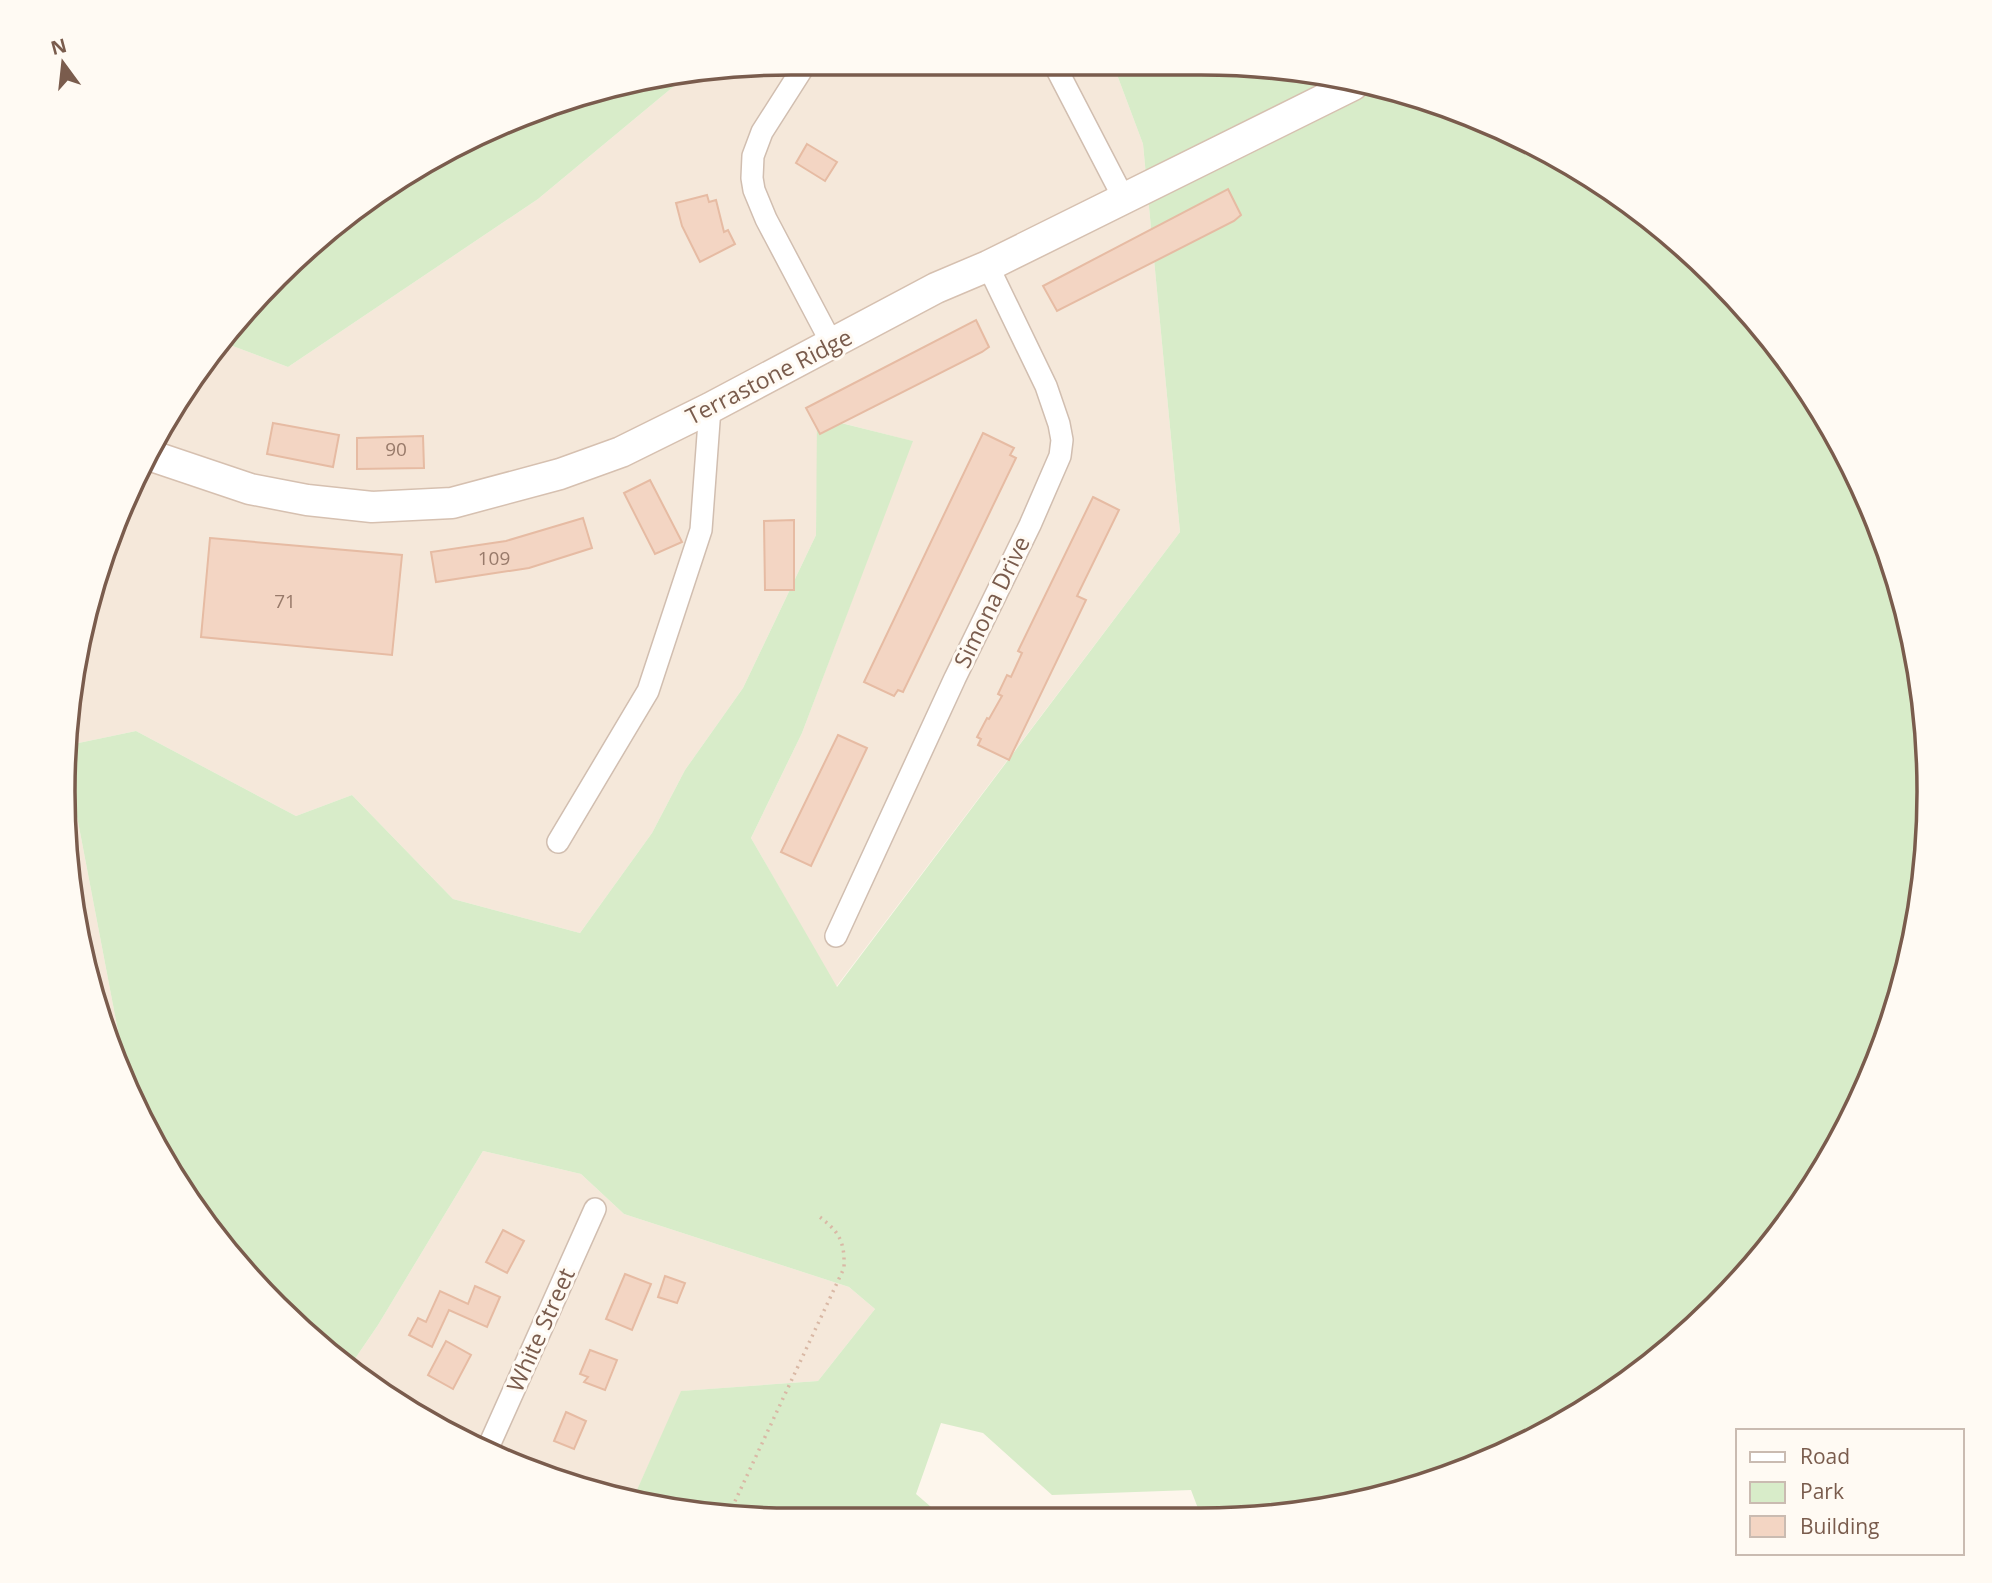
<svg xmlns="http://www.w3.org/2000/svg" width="1992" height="1583" viewBox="0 0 1992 1583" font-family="'Open Sans',sans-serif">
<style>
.residential{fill:#f5e8da}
.green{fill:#d8ecc9}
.building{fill:#f3d5c3;stroke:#e6bba3;stroke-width:2}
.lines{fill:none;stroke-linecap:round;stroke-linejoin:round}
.street-casing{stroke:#d1beb0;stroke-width:24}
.secondary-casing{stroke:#d6c0b0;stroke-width:33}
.path{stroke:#d9b8a5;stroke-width:3.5;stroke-dasharray:2 5;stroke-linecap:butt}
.street{stroke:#fff;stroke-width:21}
.secondary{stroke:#fff;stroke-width:30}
.labels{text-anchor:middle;stroke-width:6;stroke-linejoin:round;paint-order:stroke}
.number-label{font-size:19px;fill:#987a6a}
.street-label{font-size:23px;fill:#7a5c4d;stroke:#fffaf3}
.rim{fill:none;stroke:#7a5c4d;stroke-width:3.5}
</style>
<rect width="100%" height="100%" fill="#fdf6ec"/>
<g class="residential">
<polygon points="792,63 1113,64 1143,144 1180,532 836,987 751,838 802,733 912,441 818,417 816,535 743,688 685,770 652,833 580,933 453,899 352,795 296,816 136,731 69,745 88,603 161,427 221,348 230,345 288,367 538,199 685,77"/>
<polygon points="67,764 122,1052 118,1054 88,980 63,791"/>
<polygon points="483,1151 581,1174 624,1214 849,1287 875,1309 818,1381 682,1391 632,1501 512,1464 348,1369 378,1325"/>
</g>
<g class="green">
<polygon points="1113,64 1248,65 1435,102 1565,161 1681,244 1778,348 1832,428 1890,558 1923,697 1927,840 1904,980 1854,1114 1778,1235 1681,1339 1564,1423 1434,1481 1249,1518 1202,1519 1191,1490 1052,1495 983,1433 941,1423 916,1494 945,1519 791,1520 650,1506 632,1501 681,1391 818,1381 875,1309 849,1287 624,1214 581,1174 483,1151 378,1325 348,1369 244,1272 160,1155 118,1054 122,1052 67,764 69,745 136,731 296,816 352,795 453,899 580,933 652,833 685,770 743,688 816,535 817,417 913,441 802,733 751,838 837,987 1180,532 1143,144"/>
<polygon points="685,77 538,199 288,367 230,345 221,348 277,276 428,160 603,88"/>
</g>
<g class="building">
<polygon points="807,144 837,162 825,181 796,163"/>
<polygon points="1228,189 1241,215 1234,221 1057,311 1043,286"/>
<polygon points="707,195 709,202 716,200 724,232 728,230 735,244 700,262 682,226 676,203"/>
<polygon points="976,320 989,347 982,352 820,434 806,408"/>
<polygon points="273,423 339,435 333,467 267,454"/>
<polygon points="983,433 1014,448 1010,455 1016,458 903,692 898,690 894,696 864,682"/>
<polygon points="423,436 424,468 357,469 357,438"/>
<polygon points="650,480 682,542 655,554 624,493"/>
<polygon points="1093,497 1119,510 1077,596 1086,600 1009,760 978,745 981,739 977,737 987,718 989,719 1002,696 998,694 1007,675 1011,677 1022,653 1018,651"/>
<polygon points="583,518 592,548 529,568 436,582 431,552 506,541"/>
<polygon points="794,520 794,590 765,590 764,521"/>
<polygon points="210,538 402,555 392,655 201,637"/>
<polygon points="838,735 867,748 811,866 781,852"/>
<polygon points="503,1230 524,1241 507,1273 486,1262"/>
<polygon points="625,1274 651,1284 632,1330 606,1319"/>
<polygon points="665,1276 685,1283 677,1303 658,1297"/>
<polygon points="475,1286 500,1297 487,1327 449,1310 432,1347 409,1335 418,1318 426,1322 440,1291 468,1304"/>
<polygon points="446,1341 471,1355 453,1389 428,1375"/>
<polygon points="590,1350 617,1360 605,1390 584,1382 588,1377 580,1374"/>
<polygon points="566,1412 586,1421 574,1449 554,1441"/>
</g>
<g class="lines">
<defs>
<g id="street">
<polyline points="806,63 762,132 753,156 752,178 754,190 766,219 832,344"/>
<polyline points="1054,64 1123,197"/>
<polyline points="558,842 648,691 701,530 710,408"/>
<polyline points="836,936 955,678 1030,525 1060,456 1062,440 1059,424 1046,386 988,266"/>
<polyline points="487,1450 595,1209"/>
</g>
<polyline id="secondary" points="149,455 250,489 307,500 372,507 452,503 560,474 621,452 710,408 936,288 988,266 1353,85"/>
</defs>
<use href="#street" class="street-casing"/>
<use href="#secondary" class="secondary-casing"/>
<path class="path" d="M729 1514 844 1268C845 1241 839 1231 817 1215"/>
<use href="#street" class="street"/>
<use href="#secondary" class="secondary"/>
</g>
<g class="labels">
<g class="number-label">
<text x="396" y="456">90</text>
<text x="494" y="565">109</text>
<text x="285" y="608">71</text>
</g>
<g class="street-label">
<text transform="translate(769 377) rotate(-27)" y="8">Terrastone Ridge</text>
<text transform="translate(992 602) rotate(-64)" y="8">Simona Drive</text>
<text transform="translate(541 1330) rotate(-66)" y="8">White Street</text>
</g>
</g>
<path d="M0 0H1992V1583H0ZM791 75H1201A716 716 0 0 1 1917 791V792A716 716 0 0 1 1201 1508H791A716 716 0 0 1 75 792V791A716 716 0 0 1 791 75Z" fill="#fffaf3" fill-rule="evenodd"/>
<path class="rim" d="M791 75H1201A716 716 0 0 1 1917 791V792A716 716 0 0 1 1201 1508H791A716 716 0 0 1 75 792V791A716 716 0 0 1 791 75Z"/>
<rect x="1736" y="1429" width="228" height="126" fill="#fffaf3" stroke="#cabbb1" stroke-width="2"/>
<rect x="1750" y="1452" width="35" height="10" fill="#ffffff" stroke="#cabbb1" stroke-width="2"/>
<text x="1800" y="1464" font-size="21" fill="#7a5c4d">Road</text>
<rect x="1750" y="1482" width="35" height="21" fill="#d8ecc9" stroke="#cabbb1" stroke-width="2"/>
<text x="1800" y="1499" font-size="21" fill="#7a5c4d">Park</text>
<rect x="1750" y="1516" width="35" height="21" fill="#f3d5c3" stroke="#cabbb1" stroke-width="2"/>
<text x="1800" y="1534" font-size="21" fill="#7a5c4d">Building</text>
<g transform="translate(63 63) rotate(345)" stroke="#fffaf3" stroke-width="5" paint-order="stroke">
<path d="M0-5L12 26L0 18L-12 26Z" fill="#7a5c4d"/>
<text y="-10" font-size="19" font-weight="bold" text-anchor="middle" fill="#7a5c4d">N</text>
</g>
</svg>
